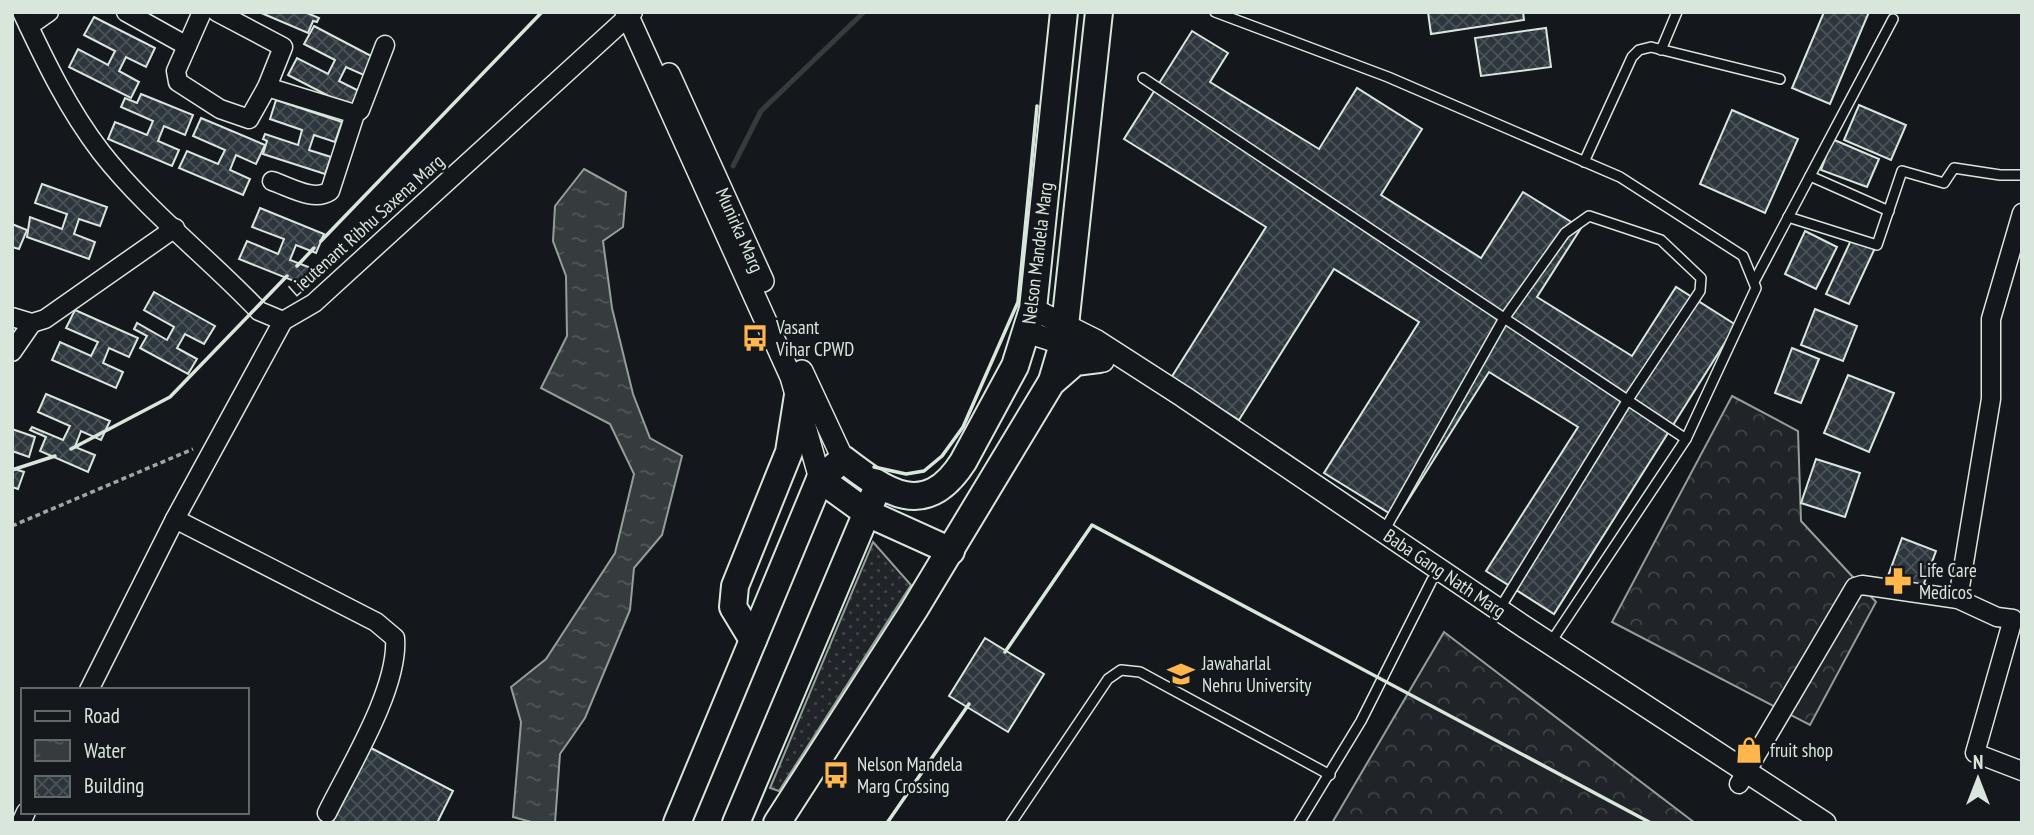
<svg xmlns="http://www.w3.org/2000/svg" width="2034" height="835" viewBox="0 0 2034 835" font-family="'PT Sans Narrow',sans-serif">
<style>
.grass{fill:url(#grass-dots);stroke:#939e99;stroke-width:2}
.forest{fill:url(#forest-crowns);stroke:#939e99;stroke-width:2}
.water{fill:url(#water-ripples);stroke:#939e99;stroke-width:2}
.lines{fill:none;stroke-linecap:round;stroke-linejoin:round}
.stream{stroke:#363b3e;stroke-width:5}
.building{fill:url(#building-cross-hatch);stroke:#d8e6dc;stroke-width:2}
.service-casing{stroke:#d8e6dc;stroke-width:12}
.minor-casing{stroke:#d8e6dc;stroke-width:21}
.tertiary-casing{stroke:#d8e6dc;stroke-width:24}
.primary-casing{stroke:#d8e6dc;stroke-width:30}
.path{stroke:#9da8a2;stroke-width:3.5;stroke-dasharray:5 3.5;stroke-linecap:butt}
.service{stroke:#14181c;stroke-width:9}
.minor{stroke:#14181c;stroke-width:18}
.tertiary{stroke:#14181c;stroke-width:21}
.primary{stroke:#14181c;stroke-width:26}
.wall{stroke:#d8e6dc;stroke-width:3.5}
.labels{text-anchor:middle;stroke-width:5;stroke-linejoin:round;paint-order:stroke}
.street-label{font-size:19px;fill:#d8e6dc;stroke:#14181c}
.poi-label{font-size:19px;fill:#d8e6dc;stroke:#14181c;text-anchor:start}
</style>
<defs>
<pattern id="grass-dots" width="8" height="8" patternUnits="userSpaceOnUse" patternTransform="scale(1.75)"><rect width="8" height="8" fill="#202428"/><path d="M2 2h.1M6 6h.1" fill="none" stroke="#404447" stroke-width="1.8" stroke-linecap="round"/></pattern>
<pattern id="forest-crowns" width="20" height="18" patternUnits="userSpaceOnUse" patternTransform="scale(1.75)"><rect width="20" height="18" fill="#202428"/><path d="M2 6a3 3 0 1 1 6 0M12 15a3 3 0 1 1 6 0" fill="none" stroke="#404447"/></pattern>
<pattern id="water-ripples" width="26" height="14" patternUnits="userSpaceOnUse" patternTransform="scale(1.75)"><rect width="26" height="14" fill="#363b3e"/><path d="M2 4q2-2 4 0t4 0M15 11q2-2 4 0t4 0" fill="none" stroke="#525759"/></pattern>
<pattern id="building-cross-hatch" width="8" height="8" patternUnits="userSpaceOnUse" patternTransform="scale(1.75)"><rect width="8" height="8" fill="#2c363c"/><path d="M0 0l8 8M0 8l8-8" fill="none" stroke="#4a5358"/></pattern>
</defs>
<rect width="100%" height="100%" fill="#14181c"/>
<polygon class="grass" points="873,542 911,585 779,791 770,788"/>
<g class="forest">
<polygon points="1732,396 1798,431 1801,521 1876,602 1810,725 1612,622"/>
<polygon points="1444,632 1695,823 1332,823"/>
</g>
<polygon class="water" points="584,169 626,192 623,227 603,241 612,308 633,394 650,438 682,456 662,535 634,568 630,610 585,718 560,754 555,823 535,823 513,817 521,722 511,687 546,659 615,553 634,474 610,424 541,388 567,336 566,276 553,241 555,206"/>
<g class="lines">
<polyline class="stream" points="733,166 761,111 864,12"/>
</g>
<g class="building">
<polygon points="259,12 305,12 319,18 317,22 313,21 308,33"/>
<polygon points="1428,12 1523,12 1524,20 1431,34"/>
<polygon points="1824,12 1869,12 1830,104 1792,88"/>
<polygon points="94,17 155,48 146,67 126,57 119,71 139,82 131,98 69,67 78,49 108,65 115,51 84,35"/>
<polygon points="314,26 375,58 366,76 346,67 339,81 359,91 350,107 288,75 297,58 328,74 335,60 304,44"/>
<polygon points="1546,28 1551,67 1481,76 1475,38"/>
<polygon points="1192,31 1228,53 1210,82 1319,149 1357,88 1422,129 1381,195 1481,258 1523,192 1581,228 1537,297 1632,356 1676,287 1736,325 1554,614 1486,571 1578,427 1489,372 1397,518 1324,473 1419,322 1334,269 1239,420 1171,378 1266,227 1124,139"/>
<polygon points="141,94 193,115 185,135 164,126 158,141 179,150 172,166 108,139 115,122 147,135 153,121 121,107 125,98 137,103"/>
<polygon points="276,100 342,122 335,142 314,135 309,150 331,157 325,174 263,154 267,141 263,139 265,134 298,145 302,130 270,119"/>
<polygon points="1859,105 1906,125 1891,160 1844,140"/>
<polygon points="1732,110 1798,139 1765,213 1700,184"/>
<polygon points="201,118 265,145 256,164 236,155 230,170 250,179 243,195 179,168 187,151 218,164 225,150 193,136"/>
<polygon points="1832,139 1879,159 1867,187 1821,170"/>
<polygon points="42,184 107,207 100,226 79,219 74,234 95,242 89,259 27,237 30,217 62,229 67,214 35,203"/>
<polygon points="260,208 324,234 316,253 296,245 290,260 311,268 304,285 239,259 247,241 278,254 284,239 252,227"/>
<polygon points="12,224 27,230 19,249 12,247"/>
<polygon points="1805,231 1837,247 1816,289 1785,274"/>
<polygon points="1852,238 1875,248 1849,304 1826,294"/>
<polygon points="154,292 215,326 204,344 185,334 177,348 197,359 188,374 140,348 147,336 134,329 137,323 167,340 174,327 144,310"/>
<polygon points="1815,309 1857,326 1843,361 1801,345"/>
<polygon points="75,310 138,338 129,357 109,348 103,363 123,372 116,388 52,360 60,342 91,356 98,342 66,328"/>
<polygon points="1792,348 1819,359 1801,403 1775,393"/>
<polygon points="1848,375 1894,393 1869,452 1824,433"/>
<polygon points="46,394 110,421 101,440 81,431 75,447 95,455 88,472 40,451 46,437 30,430 32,427 63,440 70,426 38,412"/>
<polygon points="12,429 35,437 29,457 12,451"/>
<polygon points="1816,459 1860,473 1845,517 1801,503"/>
<polygon points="12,468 24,472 18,489 12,487"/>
<polygon points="1902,538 1936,551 1922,589 1888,576"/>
<polygon points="985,638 1044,674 1008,732 949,696"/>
<polygon points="371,748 453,791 437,823 332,823"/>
</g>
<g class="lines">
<defs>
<g id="service">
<polyline points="1215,12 1388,77 1620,177 1743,256 1756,288 1686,439 1551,642"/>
<polyline points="1661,50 1677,12"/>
<polyline points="1143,78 1686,439"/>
<polyline points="1584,162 1632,57 1639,50 1651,47 1780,79"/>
<polyline points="1810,176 1889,211"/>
<polyline points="1788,217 1877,245 1902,171 1944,183 1954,168 2000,175 2022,175"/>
<polyline points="1755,280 1893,19"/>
<polyline points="1384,531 1503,320 1565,233 1589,216 1661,240 1701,278 1700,291 1627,401 1505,600"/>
<polyline points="1011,823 1108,679 1121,670 1140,672 1330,775"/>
<polyline points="1299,823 1361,721 1432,580"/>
</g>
<g id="minor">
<path d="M22 12C45 61 68 109 101 152 147 211 208 257 259 311L283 321"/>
<polyline points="126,12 187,46"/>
<polyline points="202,12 176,71 178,82 220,109 249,119 267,87 283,47 217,12"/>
<polyline points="29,26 49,12"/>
<polyline points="267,87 355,114"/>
<path d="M272 181C290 187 314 202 330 191L355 114 360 110 385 45"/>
<polyline points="12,317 32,323 45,319 175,228"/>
<polyline points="12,352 32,323"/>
<path d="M175 519 376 622 395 638C399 688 349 768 327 813"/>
<polyline points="1958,599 1991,399 1991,319 2022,213"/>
<polyline points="89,690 175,519 283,321 314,303 633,12"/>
<polyline points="1739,784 1855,587 1862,585 1958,599 1997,617 2013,619 1975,753 2022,771"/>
<polyline points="21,823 26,812"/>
</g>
<g id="tertiary">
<polyline points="626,12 791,377 820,479"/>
<polyline points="669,74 763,281"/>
<polyline points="1033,309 1097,341 1184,397 1526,628 1825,823"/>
<polyline points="1027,332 1088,352 1103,361"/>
<polyline points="802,371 843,459"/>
</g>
<g id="primary">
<polyline points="1052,381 1063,344 1099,12"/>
<polyline points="820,479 867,513 951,551"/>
<polyline points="753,640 733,607 735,586 789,452 798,395"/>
<path d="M677 823 820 479 843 459C886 492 925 521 963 462L1015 366 1033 309 1064 12"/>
<polyline points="736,823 878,486"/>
<polyline points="777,823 914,610 1051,383 1075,362 1099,359"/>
</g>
</defs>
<use href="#service" class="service-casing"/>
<use href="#minor" class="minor-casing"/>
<use href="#tertiary" class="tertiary-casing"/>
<use href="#primary" class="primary-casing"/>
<polyline class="path" points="12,526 193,449"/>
<use href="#service" class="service"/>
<use href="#minor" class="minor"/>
<use href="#tertiary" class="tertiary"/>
<use href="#primary" class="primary"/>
<g class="wall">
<polyline points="321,241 542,12"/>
<polyline points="297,266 314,248"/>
<polyline points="71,449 170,397 287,276"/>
<polyline points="874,467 906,474 924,471 942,456 963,427 1018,302 1037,106"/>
<polyline points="12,470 55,456"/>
<polyline points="1005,652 1092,525 1651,823"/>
<polyline points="887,823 969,704"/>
</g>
</g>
<defs>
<symbol id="bus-bare" viewBox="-9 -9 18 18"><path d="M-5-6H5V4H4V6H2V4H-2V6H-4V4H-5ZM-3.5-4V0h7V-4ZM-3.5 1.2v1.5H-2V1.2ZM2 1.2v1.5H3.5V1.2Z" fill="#ffb74d" stroke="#14181c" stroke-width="2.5" paint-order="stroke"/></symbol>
<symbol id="pharmacy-bare" viewBox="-9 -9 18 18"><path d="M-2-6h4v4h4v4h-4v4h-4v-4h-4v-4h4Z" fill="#ffb74d" stroke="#14181c" stroke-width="2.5" paint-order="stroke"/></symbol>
<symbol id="university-bare" viewBox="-9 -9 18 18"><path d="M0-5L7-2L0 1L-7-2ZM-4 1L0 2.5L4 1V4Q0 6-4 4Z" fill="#ffb74d" stroke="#14181c" stroke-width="2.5" paint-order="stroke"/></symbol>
<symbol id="shop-bare" viewBox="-9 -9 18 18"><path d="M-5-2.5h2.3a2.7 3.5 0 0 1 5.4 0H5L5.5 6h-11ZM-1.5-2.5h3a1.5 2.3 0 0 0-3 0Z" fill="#ffb74d" stroke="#14181c" stroke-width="2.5" paint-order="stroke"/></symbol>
</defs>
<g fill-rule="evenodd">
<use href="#bus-bare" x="736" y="319" width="38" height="38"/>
<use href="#pharmacy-bare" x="1879" y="562" width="38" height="38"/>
<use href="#university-bare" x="1162" y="655" width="38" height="38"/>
<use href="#shop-bare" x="1730" y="731" width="38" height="38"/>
<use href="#bus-bare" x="817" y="756" width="38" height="38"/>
</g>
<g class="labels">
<g class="street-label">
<text transform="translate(366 225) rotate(-42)" y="7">Lieutenant Ribhu Saxena Marg</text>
<text transform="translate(740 230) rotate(66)" y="7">Munirka Marg</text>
<text transform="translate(1037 253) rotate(-83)" y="7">Nelson Mandela Marg</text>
<text transform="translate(1445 573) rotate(34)" y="7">Baba Gang Nath Marg</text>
</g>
<g class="poi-label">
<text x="776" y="334">Vasant<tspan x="776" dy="22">Vihar CPWD</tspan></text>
<text x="1919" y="577">Life Care<tspan x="1919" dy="22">Medicos</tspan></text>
<text x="1202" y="670">Jawaharlal<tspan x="1202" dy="22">Nehru University</tspan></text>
<text x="1770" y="757">fruit shop</text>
<text x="857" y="771">Nelson Mandela<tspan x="857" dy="22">Marg Crossing</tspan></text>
</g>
</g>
<rect width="2034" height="835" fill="none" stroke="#d8e6dc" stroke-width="28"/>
<rect x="21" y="688" width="228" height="126" fill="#14181c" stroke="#626a69" stroke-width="2"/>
<rect x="35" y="711" width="35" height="10" fill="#14181c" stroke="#626a69" stroke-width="2"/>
<text x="84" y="723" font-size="21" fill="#d8e6dc">Road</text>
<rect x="35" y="740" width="35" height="21" fill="url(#water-ripples)" stroke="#626a69" stroke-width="2"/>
<text x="84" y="758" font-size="21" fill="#d8e6dc">Water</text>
<rect x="35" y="776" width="35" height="21" fill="url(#building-cross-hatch)" stroke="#626a69" stroke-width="2"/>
<text x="84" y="793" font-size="21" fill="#d8e6dc">Building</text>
<g transform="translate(1978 779)" stroke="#14181c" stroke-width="5" paint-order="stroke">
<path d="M0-5L12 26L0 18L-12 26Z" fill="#d8e6dc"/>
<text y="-10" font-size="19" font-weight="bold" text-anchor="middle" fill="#d8e6dc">N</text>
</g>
</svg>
